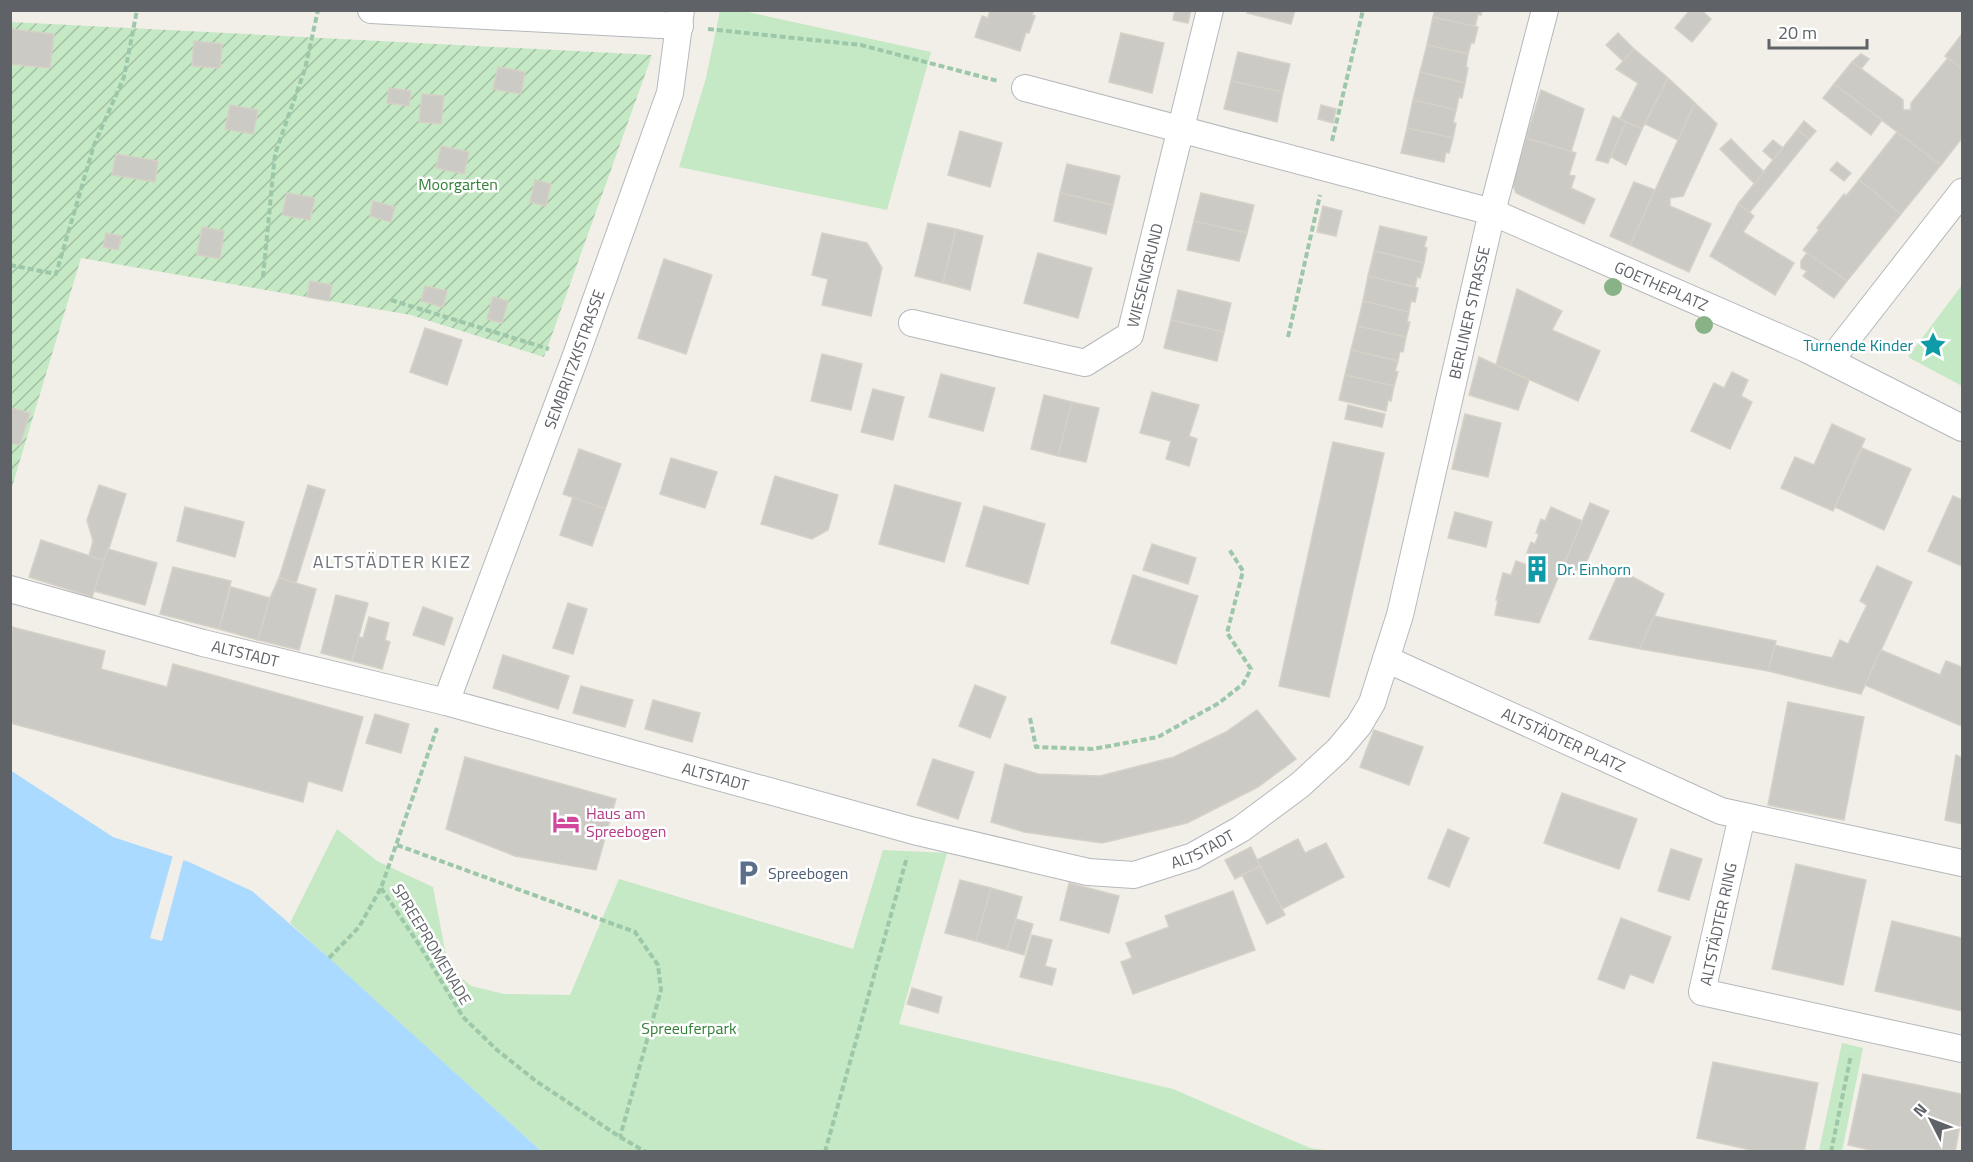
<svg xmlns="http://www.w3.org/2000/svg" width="1973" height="1162" viewBox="0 0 1973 1162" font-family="'Titillium Web',sans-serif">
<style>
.green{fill:#c5e8c5}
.garden{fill:url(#garden-furrows)}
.water{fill:#aadaff}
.pier{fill:#f1efe8}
.building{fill:#cccac5;stroke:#d6d1c6;stroke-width:1.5}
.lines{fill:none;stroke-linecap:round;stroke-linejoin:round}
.street-casing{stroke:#b5b8bc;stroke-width:28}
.path{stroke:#9cc7a9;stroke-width:4;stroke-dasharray:6 3;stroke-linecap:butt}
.street{stroke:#fff;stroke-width:26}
.tree{fill:#89b387}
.labels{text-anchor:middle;stroke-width:5;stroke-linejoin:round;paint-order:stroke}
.park-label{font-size:16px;fill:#348238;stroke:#fff}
.street-label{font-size:16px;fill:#5f6368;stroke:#fff}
.culture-label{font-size:16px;fill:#0d838f;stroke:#fff;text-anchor:end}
.hotel-label{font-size:16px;fill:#b23c85;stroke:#fff;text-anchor:start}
.service-label{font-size:16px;fill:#4e5e75;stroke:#fff;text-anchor:start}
.neighbourhood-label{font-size:18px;letter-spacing:1.5px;fill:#70757a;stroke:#fff}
</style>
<defs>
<pattern id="garden-furrows" width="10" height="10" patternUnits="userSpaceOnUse" patternTransform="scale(1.5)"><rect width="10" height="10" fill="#c5e8c5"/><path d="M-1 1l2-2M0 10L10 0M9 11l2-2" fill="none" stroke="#a3c0a4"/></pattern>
</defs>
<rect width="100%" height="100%" fill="#f1efe8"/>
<g class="green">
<polygon points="720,11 743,11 931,52 887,210 679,167 706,78"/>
<polygon points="1962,285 1962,386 1908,357"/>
<polygon points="337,829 377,861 433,887 448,966 471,986 504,994 570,995 619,879 853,949 883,850 947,853 899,1024 1173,1089 1310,1148 1331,1151 541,1151 290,923"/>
<polygon points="1842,1043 1863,1048 1842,1151 1819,1151"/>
</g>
<polygon class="garden" points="11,22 652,55 544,357 411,315 81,258 11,490"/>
<polygon class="water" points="10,770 113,837 189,862 252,891 329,958 541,1151 11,1151"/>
<polygon class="pier" points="173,855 184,858 162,941 150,938"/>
<g class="building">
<polygon points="990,10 1034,10 1032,15 1035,16 1029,33 1026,32 1020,51 975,37 982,16 988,18"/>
<polygon points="1175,10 1191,10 1188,23 1173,20"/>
<polygon points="1247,10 1295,10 1291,24 1247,13"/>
<polygon points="1435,10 1482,10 1481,15 1478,14 1475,27 1433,17"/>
<polygon points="1690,10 1701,10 1711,19 1692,42 1675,28"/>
<polygon points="1433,17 1478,27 1474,43 1471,43 1468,54 1427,45"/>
<polygon points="10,29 54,34 50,68 10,64"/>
<polygon points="1121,33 1164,43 1152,93 1109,82"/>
<polygon points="1618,33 1634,49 1623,61 1606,45"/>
<polygon points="1962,34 1962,69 1945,56"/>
<polygon points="194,41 222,44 220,68 192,66"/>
<polygon points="1427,45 1468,54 1466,67 1468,68 1465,83 1420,72"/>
<polygon points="1634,49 1668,78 1642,129 1620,119 1638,83 1616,69"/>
<polygon points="1238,52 1290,64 1283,92 1231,81"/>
<polygon points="1861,54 1869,59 1861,69 1852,62"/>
<polygon points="1948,58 1962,69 1962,138 1941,165 1834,84 1852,62 1903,100 1903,110 1911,110 1911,103"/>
<polygon points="498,67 525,72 521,94 493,89"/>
<polygon points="1420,72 1465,83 1462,98 1459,97 1456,110 1413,100"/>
<polygon points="1668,78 1695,103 1678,140 1645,124"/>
<polygon points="1231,81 1283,92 1277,122 1224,109"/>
<polygon points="1834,84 1882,120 1871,135 1823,98"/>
<polygon points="389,88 411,91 409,106 387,103"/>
<polygon points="1541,90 1584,109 1571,152 1526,138"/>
<polygon points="422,94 444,96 441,124 419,122"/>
<polygon points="1413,100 1456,110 1453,123 1456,123 1453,138 1407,128"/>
<polygon points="1695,103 1717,124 1683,196 1670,198 1670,206 1711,224 1689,272 1630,245"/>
<polygon points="230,105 258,110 253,134 225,129"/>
<polygon points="1321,105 1336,109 1333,123 1318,119"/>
<polygon points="1613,116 1626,122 1608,163 1596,160"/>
<polygon points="1804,121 1816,131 1809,139 1797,130"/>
<polygon points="1626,122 1642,129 1626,165 1611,157"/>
<polygon points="1407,128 1453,138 1449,153 1446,152 1444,162 1401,153"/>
<polygon points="1797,130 1809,139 1749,213 1738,204"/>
<polygon points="960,131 1002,143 990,187 948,175"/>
<polygon points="1897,132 1941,165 1901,214 1859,180"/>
<polygon points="1526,138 1576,153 1569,175 1575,176 1571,188 1595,199 1584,224 1516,193 1512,183"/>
<polygon points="1731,139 1764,172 1755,184 1720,149"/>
<polygon points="1773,140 1783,148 1773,160 1763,151"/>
<polygon points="441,146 469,152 464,174 436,168"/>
<polygon points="116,154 158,161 155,182 112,175"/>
<polygon points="1837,162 1851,173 1844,181 1830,170"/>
<polygon points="1067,164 1120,176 1113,205 1060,193"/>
<polygon points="535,180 551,184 546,206 530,202"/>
<polygon points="1859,180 1901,214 1847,281 1803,250 1819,230 1817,228 1844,194 1846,196"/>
<polygon points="1634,182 1655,190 1630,245 1610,236"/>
<polygon points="287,193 315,198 310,220 282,215"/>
<polygon points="1060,193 1113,205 1106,234 1054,221"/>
<polygon points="1201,193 1254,205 1247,233 1194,221"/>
<polygon points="373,201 395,207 391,222 370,216"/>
<polygon points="1738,204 1754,216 1743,232 1794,263 1775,295 1710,256"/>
<polygon points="1323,206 1342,211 1336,236 1317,232"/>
<polygon points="1194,221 1247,233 1239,261 1187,250"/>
<polygon points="928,223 956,229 943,283 915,276"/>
<polygon points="1380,226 1427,237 1424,247 1427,248 1424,263 1374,251"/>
<polygon points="202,227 224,231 220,259 197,255"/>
<polygon points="956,229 983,236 970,290 943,283"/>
<polygon points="106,233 122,236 118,250 103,247"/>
<polygon points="822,233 867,243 882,268 871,316 822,305 828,279 812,275"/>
<polygon points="1374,251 1424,263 1420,278 1417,277 1415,287 1368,276"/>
<polygon points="1038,253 1092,268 1078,318 1024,303"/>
<polygon points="1807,253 1847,281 1834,298 1803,276 1807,271 1801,268 1801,261"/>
<polygon points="664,259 712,275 686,354 638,338"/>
<polygon points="1368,276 1418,288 1415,302 1411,301 1409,312 1363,301"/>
<polygon points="310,281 332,285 329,301 307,297"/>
<polygon points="425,286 447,291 443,307 421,301"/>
<polygon points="1517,289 1562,311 1552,330 1600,351 1578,401 1496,365"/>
<polygon points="1178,290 1231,303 1224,332 1171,320"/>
<polygon points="493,297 508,301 502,323 487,319"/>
<polygon points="1363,301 1409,312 1407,322 1410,322 1406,337 1357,326"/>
<polygon points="1171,320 1224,332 1217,361 1164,348"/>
<polygon points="1357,326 1406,337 1403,352 1400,351 1398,361 1351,350"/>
<polygon points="425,328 462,340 447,385 410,372"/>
<polygon points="1351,350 1398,361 1395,371 1398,372 1394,386 1345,375"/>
<polygon points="822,354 862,364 851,410 811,401"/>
<polygon points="1479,357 1529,380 1518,410 1469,395"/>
<polygon points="1732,372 1748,380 1741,396 1752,402 1730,449 1691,431 1714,383 1724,388"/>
<polygon points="941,374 995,388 983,431 929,417"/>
<polygon points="1345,375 1394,386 1391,401 1388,400 1386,411 1339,400"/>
<polygon points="873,389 904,397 893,440 861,432"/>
<polygon points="1152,392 1199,405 1189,436 1197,439 1189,466 1166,459 1171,441 1140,433"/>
<polygon points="1044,395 1072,402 1058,456 1031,449"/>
<polygon points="1072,402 1099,408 1086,462 1058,456"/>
<polygon points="1348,405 1385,414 1382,427 1345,419"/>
<polygon points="12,408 30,413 20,445 10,443"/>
<polygon points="1465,414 1501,423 1488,477 1452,469"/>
<polygon points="1832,424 1865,439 1833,511 1781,488 1795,457 1814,465"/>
<polygon points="1333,442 1384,453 1329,697 1279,686"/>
<polygon points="1862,448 1911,469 1884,530 1835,507"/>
<polygon points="579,449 621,464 605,509 563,494"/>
<polygon points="671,458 717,472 705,508 660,494"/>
<polygon points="775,476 838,495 828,530 812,539 761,524"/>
<polygon points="99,485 126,494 105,561 89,556 93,541 87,520"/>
<polygon points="308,485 325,490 296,583 279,578"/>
<polygon points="895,485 961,503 944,562 879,544"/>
<polygon points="1953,496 1962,500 1962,566 1928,551"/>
<polygon points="573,497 605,509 592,546 560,535"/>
<polygon points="1590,503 1609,511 1582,572 1564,564"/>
<polygon points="984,506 1045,524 1028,584 966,566"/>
<polygon points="185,507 244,522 235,557 177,541"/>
<polygon points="1551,507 1582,521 1539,623 1495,615 1498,600 1496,600 1503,573 1511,575 1516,561 1527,565 1530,557 1526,555 1531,542 1535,544 1539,534 1536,533 1541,519 1545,521"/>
<polygon points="1455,512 1492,522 1486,547 1448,538"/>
<polygon points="41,540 105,561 92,597 29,577"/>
<polygon points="1152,544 1196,558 1188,584 1143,570"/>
<polygon points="108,549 157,563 145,605 94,591"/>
<polygon points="1877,566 1912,582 1861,694 1768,671 1774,645 1832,658 1840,640 1848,644 1867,605 1860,601"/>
<polygon points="173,567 231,581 219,629 160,614"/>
<polygon points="1620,570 1664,594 1640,649 1589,639"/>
<polygon points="1133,575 1198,596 1176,664 1111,643"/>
<polygon points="279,578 316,589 299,650 258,640 270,598"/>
<polygon points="231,587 270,598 258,640 219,629"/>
<polygon points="336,595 368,603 352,661 321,653"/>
<polygon points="568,603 587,609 573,654 553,648"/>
<polygon points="423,607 453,618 444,645 413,635"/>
<polygon points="1654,616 1776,641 1768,671 1640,649"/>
<polygon points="369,617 389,623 385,640 390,642 382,669 352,661 359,637 363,638"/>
<polygon points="12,627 105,651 101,669 167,687 173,664 363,717 342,791 308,781 303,802 10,723"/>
<polygon points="1881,650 1940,675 1946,661 1962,667 1962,726 1865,685"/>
<polygon points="503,655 569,676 558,709 493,688"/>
<polygon points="975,685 1006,697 990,738 959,726"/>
<polygon points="581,686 633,700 625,727 573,713"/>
<polygon points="653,700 700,713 692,742 645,729"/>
<polygon points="1788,702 1864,717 1844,820 1768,805"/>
<polygon points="1257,710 1296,759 1258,787 1187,823 1102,843 1024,832 991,822 1005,764 1038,774 1100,776 1174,757 1226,732"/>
<polygon points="375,714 409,724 401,753 366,743"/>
<polygon points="1374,730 1423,747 1409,785 1360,767"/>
<polygon points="1956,755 1962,758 1962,824 1945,820"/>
<polygon points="465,757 616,799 596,870 515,856 446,829"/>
<polygon points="933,759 974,772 958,819 917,805"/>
<polygon points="1562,793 1637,819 1619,869 1544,843"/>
<polygon points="1448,829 1469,838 1449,887 1428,878"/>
<polygon points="1298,839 1305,853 1326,843 1344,877 1282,909 1257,860"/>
<polygon points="1251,847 1260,866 1235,879 1225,860"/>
<polygon points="1671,849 1702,859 1689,900 1658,891"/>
<polygon points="1796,864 1866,880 1843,985 1772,969"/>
<polygon points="1260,866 1285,915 1267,924 1242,875"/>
<polygon points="960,880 991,888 976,941 945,933"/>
<polygon points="1069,883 1119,896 1109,933 1060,920"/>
<polygon points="991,888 1022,897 1007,950 976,941"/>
<polygon points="1233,891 1255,950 1133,994 1121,962 1132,958 1126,943 1169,927 1165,916"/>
<polygon points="1621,918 1671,937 1653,983 1630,974 1624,989 1598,979"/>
<polygon points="1016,919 1033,924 1024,955 1007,950"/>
<polygon points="1892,921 1962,938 1962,1011 1875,991"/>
<polygon points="1032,935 1052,940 1045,966 1056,969 1052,985 1020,977"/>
<polygon points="912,988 942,997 938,1013 907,1004"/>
<polygon points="1713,1062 1818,1083 1804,1152 1760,1152 1697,1138"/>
<polygon points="1863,1074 1962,1094 1962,1114 1955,1152 1879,1152 1848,1145"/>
</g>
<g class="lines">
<defs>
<g id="street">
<polyline points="371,10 680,26"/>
<path id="s1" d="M1025 88 1492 212 1806 349 1962 428"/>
<path id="s2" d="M912 323 1085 363 1130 335 1210 10"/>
<polyline points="1830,361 1962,192"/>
<path id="s3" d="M10 589 203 643 446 702 914 831 1088 872 1134 875 1193 856 1241 829 1300 785 1338 750 1359 725 1372 703 1400 615 1492 212 1545 10"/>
<path id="s4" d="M1386 659 1721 811 1962 863"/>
<path id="s5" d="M446 702 575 358 670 93 681 10"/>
<polyline points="1742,816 1702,992 1962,1049"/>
</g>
</defs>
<use href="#street" class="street-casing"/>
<g class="path">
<polyline points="708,29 861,45 998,81"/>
<polyline points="1332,141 1363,10"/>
<polyline points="10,265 56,274 94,145 124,77 137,10"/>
<polyline points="263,277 275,154 305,69 318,10"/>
<polyline points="391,300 549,349"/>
<polyline points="1288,337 1320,195"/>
<polyline points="1030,718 1036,747 1093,749 1158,737 1219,703 1243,684 1251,669 1227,633 1243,571 1229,549"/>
<polyline points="397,845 635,932 658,965 661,990 620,1137"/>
<polyline points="381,888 420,946 463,1017 497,1050 536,1081 620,1137 646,1152"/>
<polyline points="329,958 359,927 381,888 437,728"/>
<polyline points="825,1152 907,857"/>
<polyline points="1831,1152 1851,1055"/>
</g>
<use href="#street" class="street"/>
</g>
<g class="tree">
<circle cx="1613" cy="287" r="9"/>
<circle cx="1704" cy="325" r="9"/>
</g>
<defs>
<symbol id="sight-bare" viewBox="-9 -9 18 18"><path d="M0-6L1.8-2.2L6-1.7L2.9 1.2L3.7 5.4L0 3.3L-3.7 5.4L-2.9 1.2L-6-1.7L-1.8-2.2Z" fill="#0f9aa8" stroke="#fff" stroke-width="2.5" paint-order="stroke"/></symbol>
<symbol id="building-bare" viewBox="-9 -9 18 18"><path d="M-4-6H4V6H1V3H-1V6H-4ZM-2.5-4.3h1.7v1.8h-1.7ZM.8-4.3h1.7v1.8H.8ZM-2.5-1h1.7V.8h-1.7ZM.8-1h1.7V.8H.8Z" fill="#0f9aa8" stroke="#fff" stroke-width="2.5" paint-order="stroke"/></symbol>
<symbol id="hotel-bare" viewBox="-9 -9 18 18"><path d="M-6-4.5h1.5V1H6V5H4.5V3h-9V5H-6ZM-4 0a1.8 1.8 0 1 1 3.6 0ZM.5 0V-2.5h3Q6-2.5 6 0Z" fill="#d1479c" stroke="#fff" stroke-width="2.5" paint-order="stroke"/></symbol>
<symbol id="parking-bare" viewBox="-9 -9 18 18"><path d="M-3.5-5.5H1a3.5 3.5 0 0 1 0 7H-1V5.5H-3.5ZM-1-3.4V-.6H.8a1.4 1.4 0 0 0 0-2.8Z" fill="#5c6f8a" stroke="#fff" stroke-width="2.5" paint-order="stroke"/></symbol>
</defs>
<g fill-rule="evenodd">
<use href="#sight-bare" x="1914" y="326" width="38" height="38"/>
<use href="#building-bare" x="1518" y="550" width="38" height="38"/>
<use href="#hotel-bare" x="547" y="803" width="38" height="38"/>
<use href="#parking-bare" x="729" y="854" width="38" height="38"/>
</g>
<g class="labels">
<g class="park-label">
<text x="458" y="190">Moorgarten</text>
<text x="689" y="1034">Spreeuferpark</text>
</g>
<g class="street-label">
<text dy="6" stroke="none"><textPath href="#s2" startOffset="292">WIESENGRUND</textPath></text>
<text dy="6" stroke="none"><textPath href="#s1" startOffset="668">GOETHEPLATZ</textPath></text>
<text dy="6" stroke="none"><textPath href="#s3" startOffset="1864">BERLINER STRASSE</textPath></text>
<text dy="6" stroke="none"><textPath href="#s5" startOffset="366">SEMBRITZKISTRASSE</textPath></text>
<text dy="6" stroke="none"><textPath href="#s3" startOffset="244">ALTSTADT</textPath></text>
<text dy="6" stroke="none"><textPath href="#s4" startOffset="195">ALTSTÄDTER PLATZ</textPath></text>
<text dy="6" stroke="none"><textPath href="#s3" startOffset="730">ALTSTADT</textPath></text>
<text dy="6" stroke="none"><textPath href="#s3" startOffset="1234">ALTSTADT</textPath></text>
<text transform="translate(1718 924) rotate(-78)" y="6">ALTSTÄDTER RING</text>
<text transform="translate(432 944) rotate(59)" y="6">SPREEPROMENADE</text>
</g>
<g class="culture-label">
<text x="1913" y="351">Turnende Kinder</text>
<text x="1557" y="575" text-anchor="start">Dr. Einhorn</text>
</g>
<g class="hotel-label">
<text x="586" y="819">Haus am<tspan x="586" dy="18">Spreebogen</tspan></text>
</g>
<g class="service-label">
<text x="768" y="879">Spreebogen</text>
</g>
<g class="neighbourhood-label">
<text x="392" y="568">ALTSTÄDTER KIEZ</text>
</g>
</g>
<rect width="1973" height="1162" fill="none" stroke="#5f6368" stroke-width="24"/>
<g transform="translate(1931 1120) rotate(312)" stroke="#ffffff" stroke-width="4.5" paint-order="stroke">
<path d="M0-4.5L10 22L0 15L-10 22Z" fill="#5f6368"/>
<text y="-9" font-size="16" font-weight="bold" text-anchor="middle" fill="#5f6368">N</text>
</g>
<path d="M1769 39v9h98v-9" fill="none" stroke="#5f6368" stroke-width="3"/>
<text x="1778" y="39" font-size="18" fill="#5f6368" stroke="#ffffff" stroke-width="4.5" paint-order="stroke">20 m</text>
</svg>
